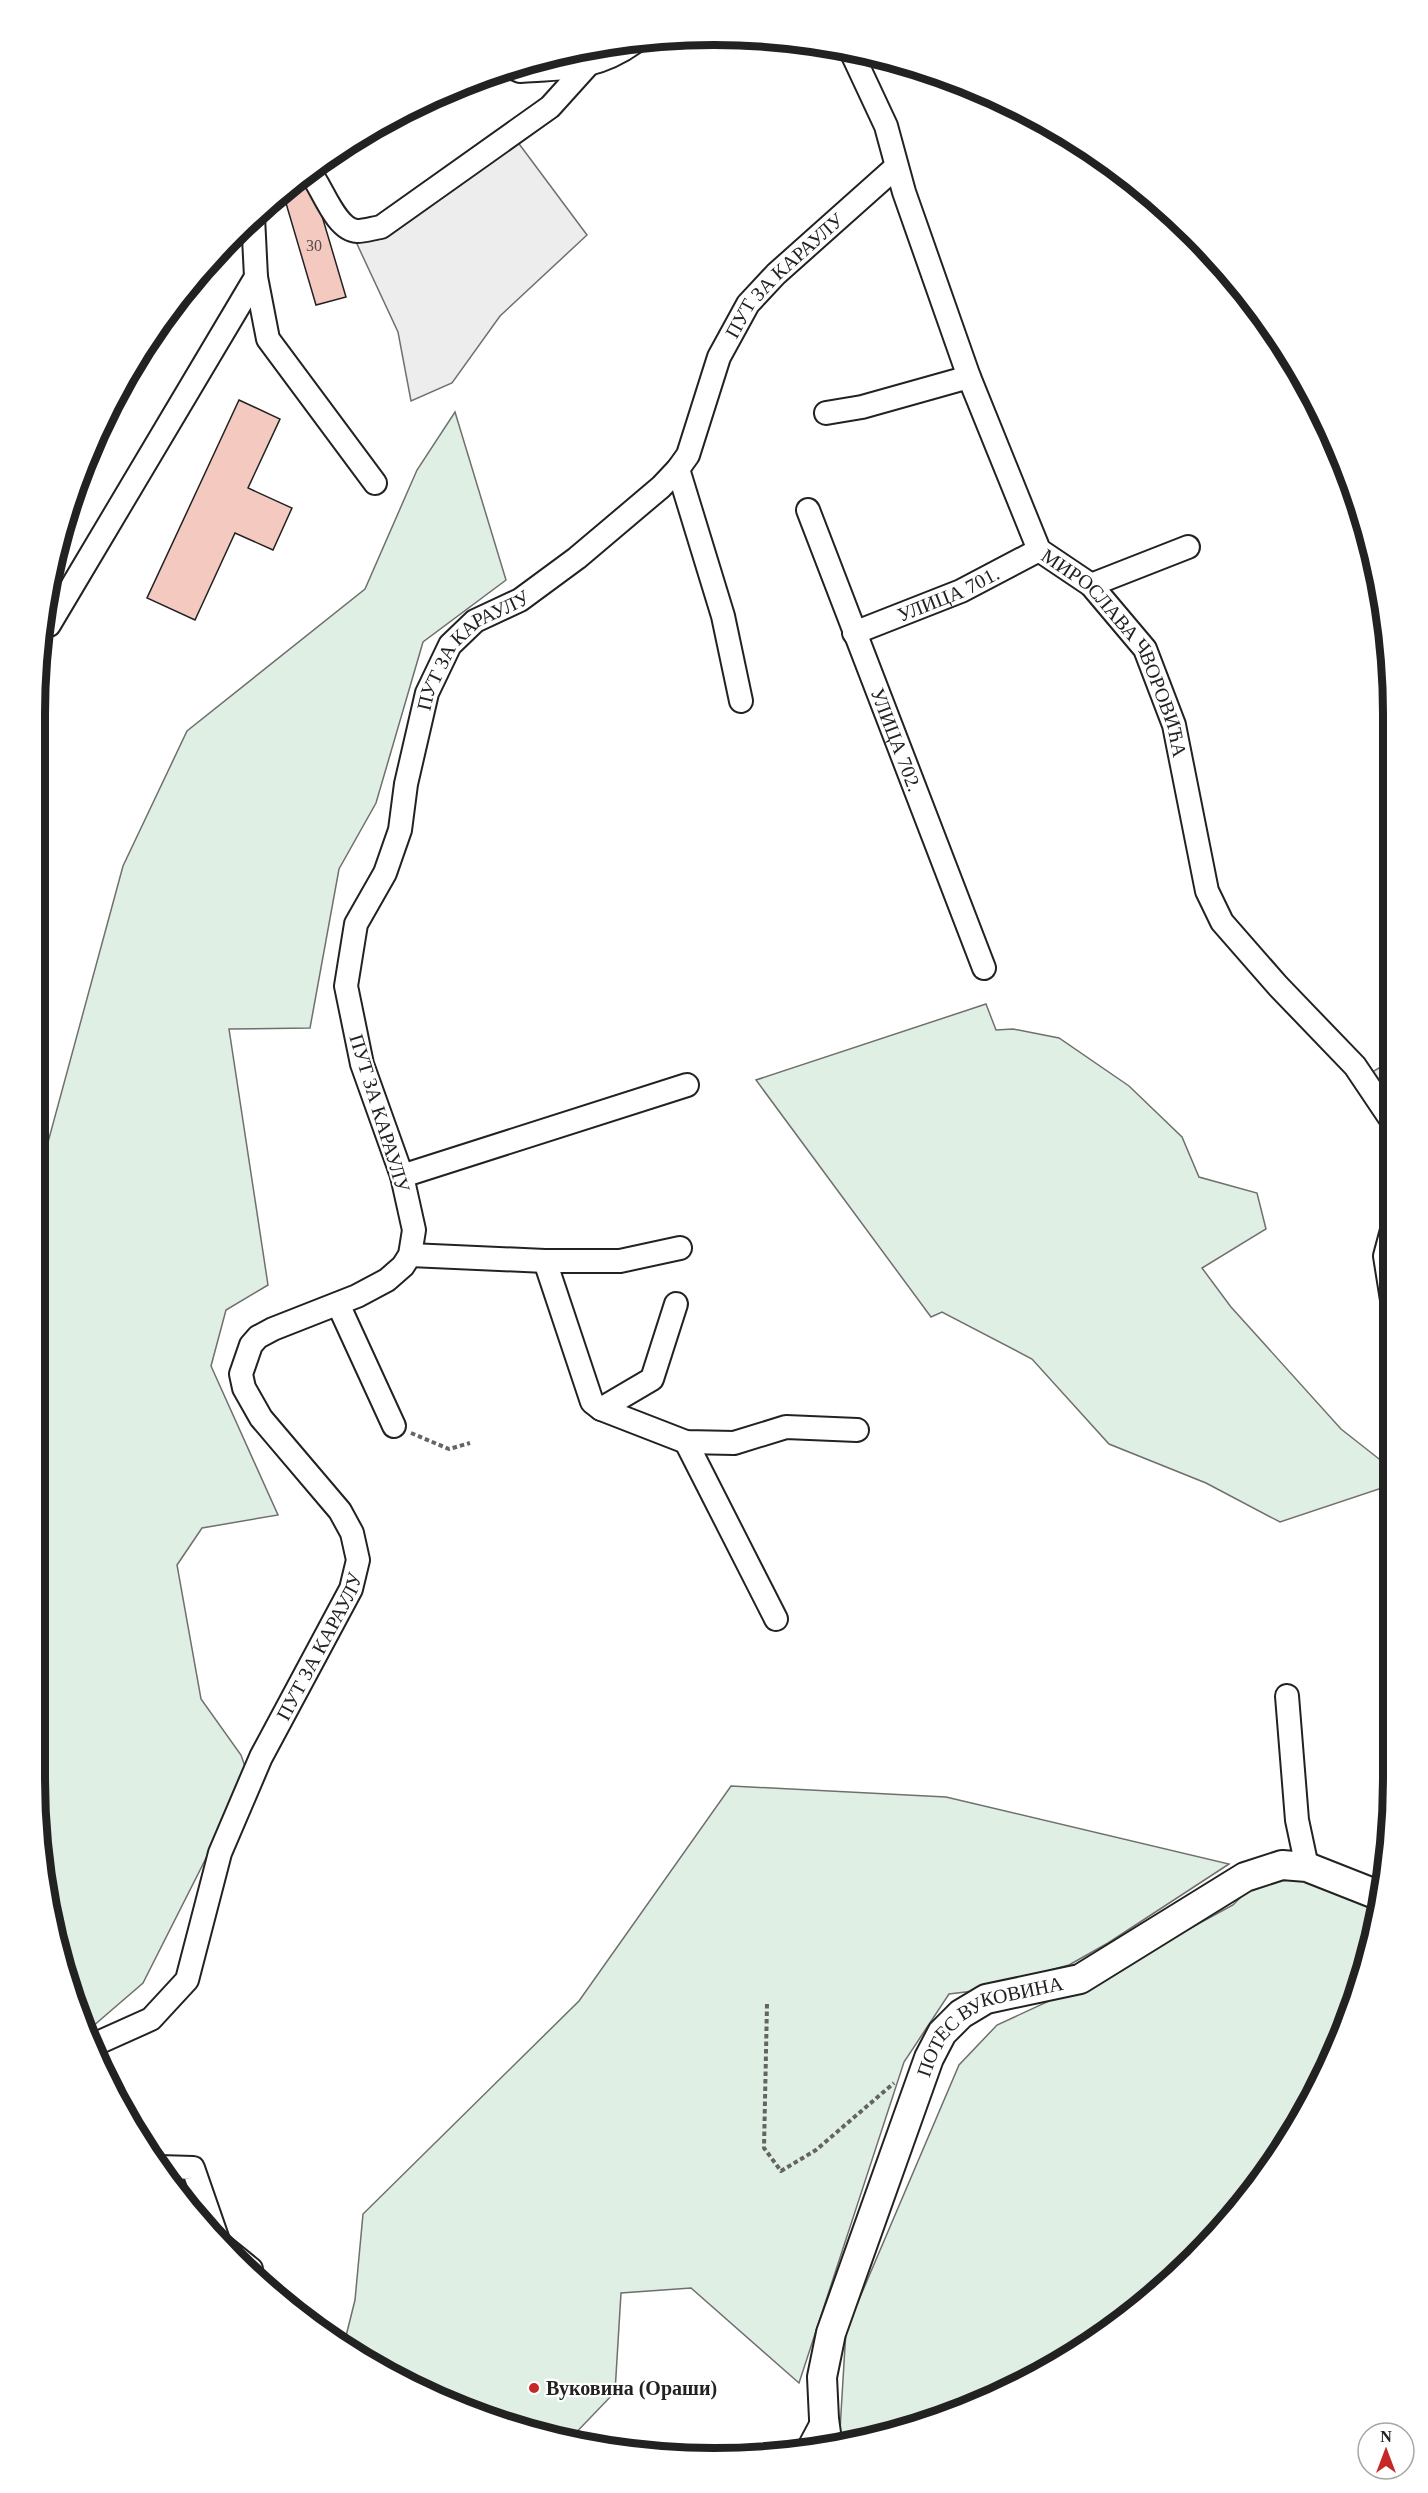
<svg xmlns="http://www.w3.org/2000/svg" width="1428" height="2493" viewBox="0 0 1428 2493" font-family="'Times New Roman',serif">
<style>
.green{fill:#e0efe3;stroke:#6f6f6f;stroke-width:1.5}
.parking{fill:#ededed;stroke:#6f6f6f;stroke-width:1.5}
.building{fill:#f3c9c0;stroke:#222;stroke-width:1.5}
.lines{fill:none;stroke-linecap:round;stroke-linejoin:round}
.minor-casing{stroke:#222;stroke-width:26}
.major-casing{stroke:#222;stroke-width:32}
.path{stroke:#646464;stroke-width:4;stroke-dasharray:4.5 3;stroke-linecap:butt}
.minor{stroke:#fff;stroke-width:22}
.major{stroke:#fff;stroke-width:28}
.rail-casing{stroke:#222;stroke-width:7}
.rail{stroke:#fff;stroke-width:4.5;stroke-dasharray:14;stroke-linecap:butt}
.poi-dot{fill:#c62828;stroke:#fff;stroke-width:2}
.labels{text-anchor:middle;stroke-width:4.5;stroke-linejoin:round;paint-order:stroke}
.number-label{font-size:16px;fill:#564c4a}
.street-label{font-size:20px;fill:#222;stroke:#fff}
.poi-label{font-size:20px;font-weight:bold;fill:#222;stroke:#fff;text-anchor:start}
.rim{fill:none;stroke:#222;stroke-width:8}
</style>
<rect width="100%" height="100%" fill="#fff"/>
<g class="green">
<polygon points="455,412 506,580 423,642 376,803 339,869 310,1028 229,1029 268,1285 226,1310 211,1366 278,1515 202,1528 177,1565 201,1699 241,1755 248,1775 143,1983 85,2033 70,1997 40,1868 38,1179 123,866 187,731 365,589 417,470"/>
<polygon points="986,1004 996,1030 1013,1029 1059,1038 1129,1086 1182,1137 1199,1177 1257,1193 1266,1229 1202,1268 1231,1307 1341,1429 1388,1466 1388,1486 1280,1522 1206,1483 1109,1444 1032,1359 942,1312 931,1317 756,1080"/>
<polygon points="1392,1060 1392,1109 1369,1074"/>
<polygon points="731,1786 946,1797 1229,1864 1108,1943 1069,1965 974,1991 949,1994 904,2062 799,2383 691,2288 621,2293 615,2392 568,2441 538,2435 414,2389 343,2348 355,2300 363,2214 579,2001"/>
<polygon points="1275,1863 1376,1904 1357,1998 1279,2156 1225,2227 1128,2318 974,2407 839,2446 846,2330 959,2065 997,2025 1101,1977 1233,1905"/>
</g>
<polygon class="parking" points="511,133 587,235 500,316 452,383 411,401 398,332 357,244"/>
<g class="building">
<polygon points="309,172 346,297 316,305 283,193"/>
<polygon points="239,400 280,419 248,488 292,508 273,550 235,533 195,620 147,598"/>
</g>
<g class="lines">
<defs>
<g id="minor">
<path id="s1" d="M850 49 886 126 904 192 969 377 1039 550 1091 585 1145 649 1174 725 1207 891 1222 922 1278 986 1355 1066 1392 1121"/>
<path d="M513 68 520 71C565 68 596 70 635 42"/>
<path d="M309 171C322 186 335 230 357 231 364 231 374 228 381 227L550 107 587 66"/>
<polyline points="256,277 268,339 375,483"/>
<polyline points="826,413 862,407 969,377"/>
<polyline points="678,469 723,616 741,701"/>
<path id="s2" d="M808 510 984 968"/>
<polyline points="1091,585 1188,547"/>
<polyline points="49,625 256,277 253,217"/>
<path id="s3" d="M854 633 961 591 1039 550"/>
<polyline points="402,1176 687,1085"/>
<polyline points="1392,1230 1385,1256 1392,1300"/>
<polyline points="410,1255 545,1261 620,1261 680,1248"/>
<polyline points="545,1261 592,1402 601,1409 686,1442 734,1443 786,1427 857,1430"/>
<polyline points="338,1304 394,1426"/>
<polyline points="601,1409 652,1379 676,1304"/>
<polyline points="686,1442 776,1619"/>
<polyline points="1287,1696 1297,1820 1307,1867"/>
<path id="s4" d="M91 2046 151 2019 187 1980 220 1853 261 1757 351 1589 358 1560 352 1533 340 1511 261 1418 244 1388 241 1374 251 1345 258 1337 273 1329 357 1296 387 1280 403 1266 410 1255 414 1230 402 1176 362 1064 346 986 356 924 385 873 400 830 406 784 427 693 450 645 475 621 520 600 577 558 661 487 678 469 688 455 719 357 748 304 776 274 896 167"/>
<polyline points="159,2167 193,2168 219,2243 251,2269"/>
<polyline points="807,2451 824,2419"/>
</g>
<g id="major">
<path id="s5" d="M828 2448 824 2419 822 2377 831 2333 929 2058 942 2033 961 2014 986 1999 1080 1979 1245 1877 1282 1865 1307 1867 1378 1895"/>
</g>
</defs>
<use href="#minor" class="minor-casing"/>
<use href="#major" class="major-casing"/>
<g class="path">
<polyline points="411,1433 449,1449 470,1443"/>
<polyline points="767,2004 764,2148 781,2171 816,2150 894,2083"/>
</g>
<use href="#minor" class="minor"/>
<use href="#major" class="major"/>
<defs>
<polyline id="rail" points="416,107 575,49"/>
</defs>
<use href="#rail" class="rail-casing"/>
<use href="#rail" class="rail"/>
</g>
<circle class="poi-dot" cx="534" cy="2388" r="6"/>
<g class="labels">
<g class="number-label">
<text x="314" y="251">30</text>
</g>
<g class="street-label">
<text dy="7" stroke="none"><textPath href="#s4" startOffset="2170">ПУТ ЗА КАРАУЛУ</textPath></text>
<text dy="7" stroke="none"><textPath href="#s3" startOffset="102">УЛИЦА 701.</textPath></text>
<text dy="7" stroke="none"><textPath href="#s4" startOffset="1666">ПУТ ЗА КАРАУЛУ</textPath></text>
<text dy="7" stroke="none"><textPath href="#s1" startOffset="669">МИРОСЛАВА ЧВОРОВИЋА</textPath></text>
<text dy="7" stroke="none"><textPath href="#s2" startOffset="246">УЛИЦА 702.</textPath></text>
<text transform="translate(380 1113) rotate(73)" y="7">ПУТ ЗА КАРАУЛУ</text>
<text dy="7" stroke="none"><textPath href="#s4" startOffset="480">ПУТ ЗА КАРАУЛУ</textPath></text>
<text dy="7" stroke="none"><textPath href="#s5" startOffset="480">ПОТЕС ВУКОВИНА</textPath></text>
</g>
<g class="poi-label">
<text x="546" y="2395">Вуковина (Ораши)</text>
</g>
</g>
<path d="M0 0H1428V2493H0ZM714 45H714A669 669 0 0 1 1383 714V1779A669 669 0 0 1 714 2448H714A669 669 0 0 1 45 1779V714A669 669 0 0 1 714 45Z" fill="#fff" fill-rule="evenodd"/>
<path class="rim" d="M714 45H714A669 669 0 0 1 1383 714V1779A669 669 0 0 1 714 2448H714A669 669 0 0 1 45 1779V714A669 669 0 0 1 714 45Z"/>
<g transform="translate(1386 2451)"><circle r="28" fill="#ffffff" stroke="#a7a7a7" stroke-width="1.5"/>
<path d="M0-4.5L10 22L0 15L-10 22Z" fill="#c62828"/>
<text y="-9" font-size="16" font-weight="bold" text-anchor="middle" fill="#222222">N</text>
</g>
</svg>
